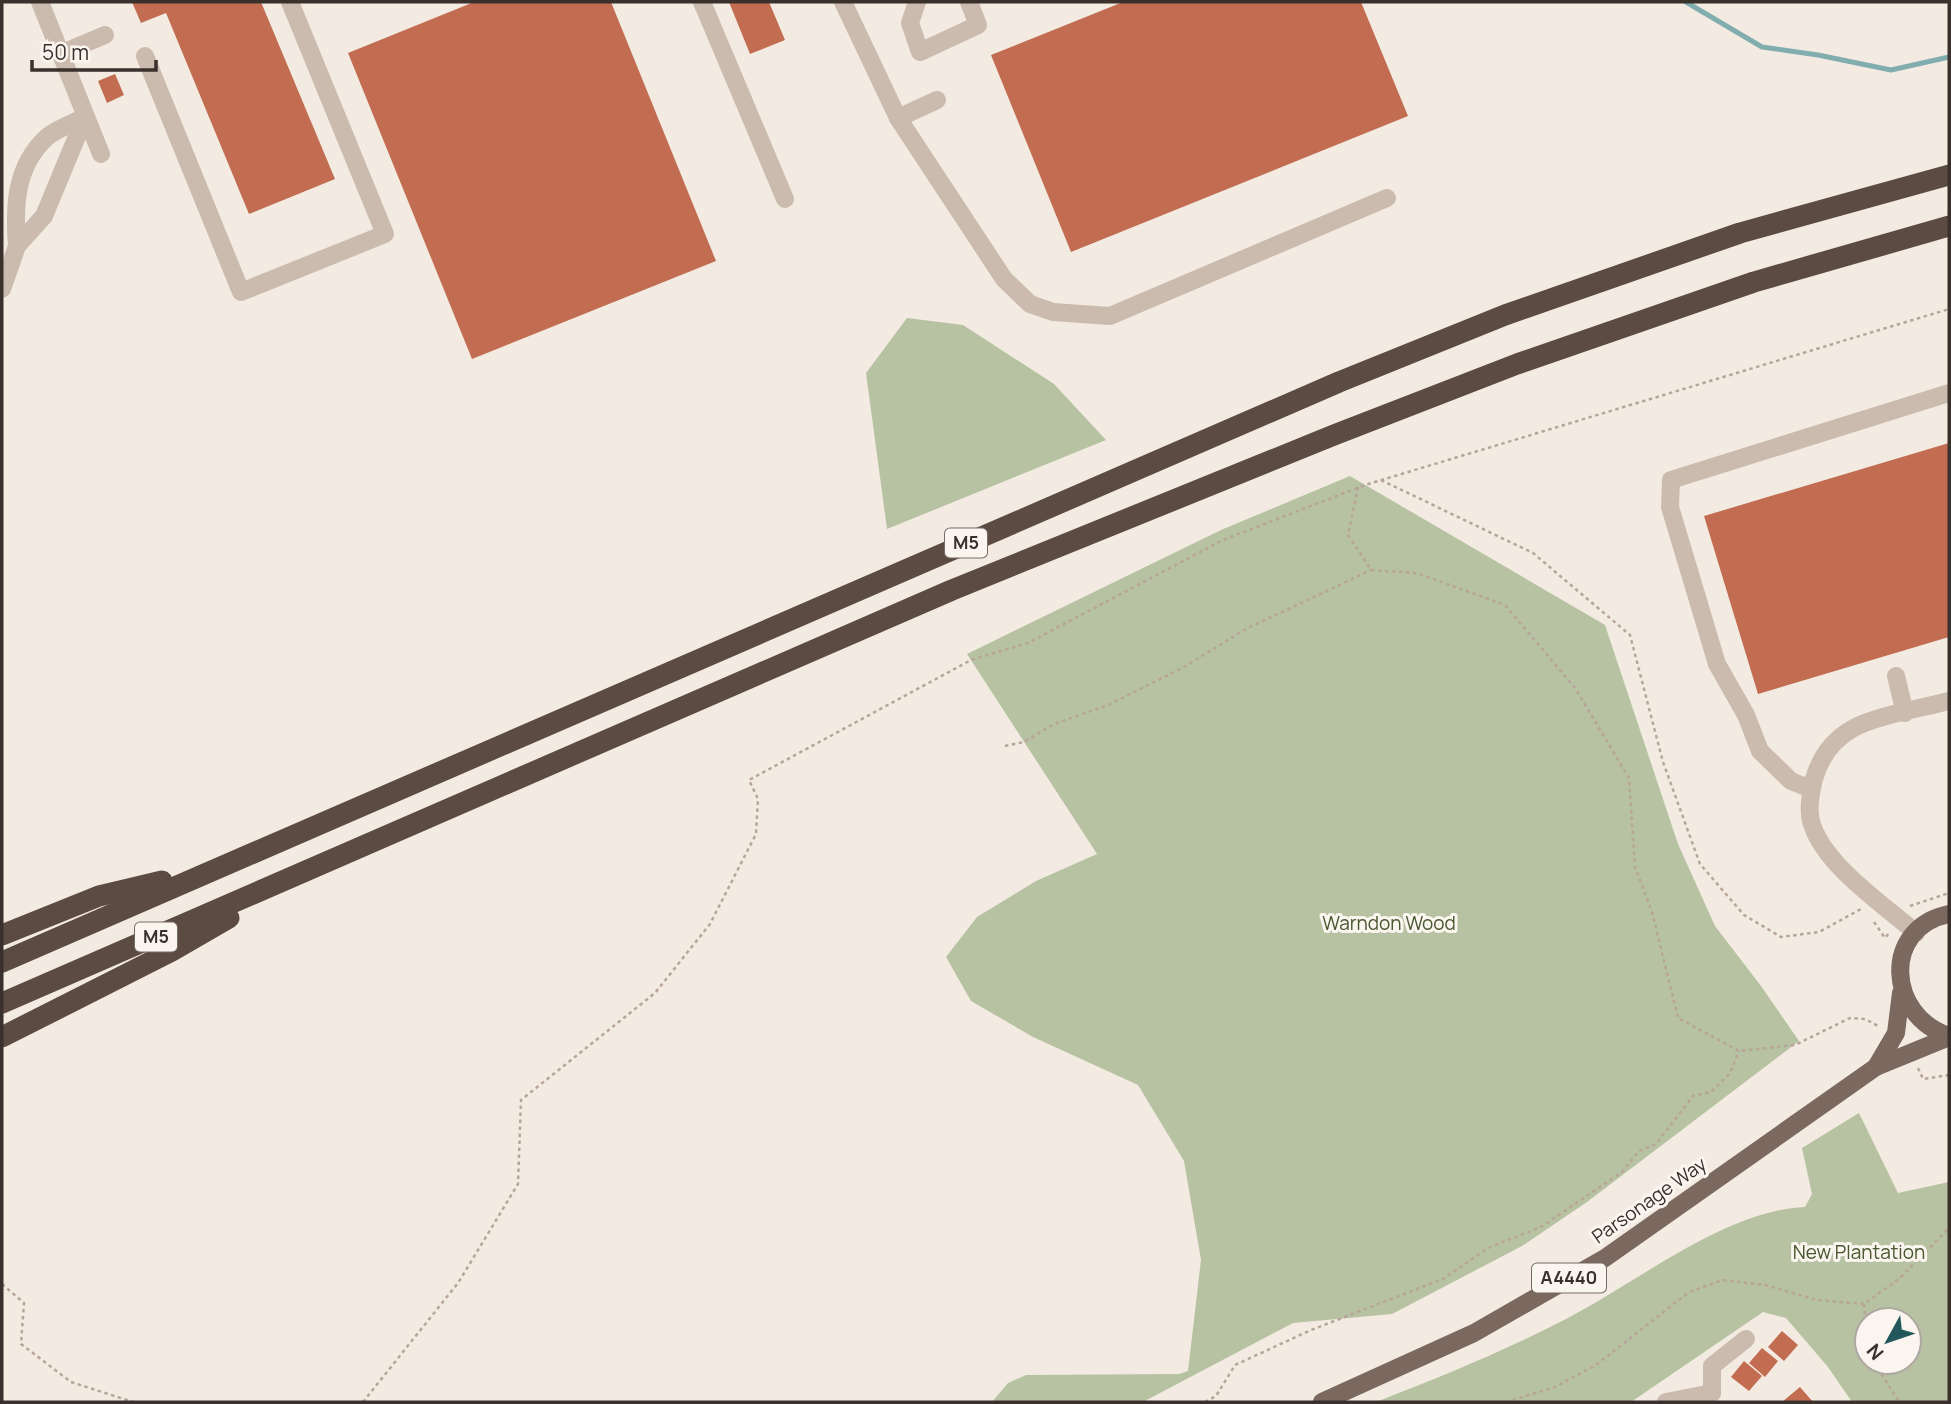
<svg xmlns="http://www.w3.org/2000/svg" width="1951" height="1404" viewBox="0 0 1951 1404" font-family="Manrope,sans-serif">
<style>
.green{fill:#b7c2a2;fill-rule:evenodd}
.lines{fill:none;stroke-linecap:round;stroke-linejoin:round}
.stream{stroke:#82adaf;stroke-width:5}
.building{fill:#c26d51}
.path{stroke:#b7a598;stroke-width:2.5;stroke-dasharray:3.5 3.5;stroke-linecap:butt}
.minor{stroke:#cbbbae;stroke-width:18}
.major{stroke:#7b685e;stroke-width:18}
.highway{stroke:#5b4b43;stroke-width:21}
.labels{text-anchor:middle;stroke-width:6;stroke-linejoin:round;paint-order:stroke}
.shield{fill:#faf5ef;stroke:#746b66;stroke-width:2}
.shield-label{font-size:18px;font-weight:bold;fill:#3a302c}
.park-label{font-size:19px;fill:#495830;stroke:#faf5ef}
.street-label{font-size:19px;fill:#3a302c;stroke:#faf5ef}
</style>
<rect width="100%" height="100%" fill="#f3ebe2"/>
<g class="green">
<polygon points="907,318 963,325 1054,384 1106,440 887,529 866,373"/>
<polygon points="1350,476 1605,625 1678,844 1715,926 1761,986 1799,1041 1587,1202 1522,1246 1392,1314 1293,1323 1143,1402 992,1402 1008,1383 1026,1375 1179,1374 1188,1371 1201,1260 1184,1161 1138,1085 1033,1037 971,1001 946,957 977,917 1036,881 1097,854 967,654 1221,530"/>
<path d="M1859 1113 1898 1193 1949 1182V1402H1852L1828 1367 1786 1318 1763 1312 1631 1402H1376C1441 1377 1504 1351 1566 1319 1636 1283 1726 1210 1805 1207L1812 1194 1802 1148ZM1867 1320H1909V1362H1867Z"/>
</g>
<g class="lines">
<polyline class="stream" points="1686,2 1762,47 1818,55 1891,70 1949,57"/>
</g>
<g class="building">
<polygon points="132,2 261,2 335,179 249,214 166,13 141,23"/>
<polygon points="474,2 611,2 716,261 472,359 348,53"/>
<polygon points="729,2 769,2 785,40 750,54"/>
<polygon points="1123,2 1361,2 1408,116 1071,252 991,55"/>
<polygon points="115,74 124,95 107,103 98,81"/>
<polygon points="1949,443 1949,637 1758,694 1704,516"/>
<polygon points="1782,1331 1798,1345 1784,1361 1768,1347"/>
<polygon points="1762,1348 1778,1361 1765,1377 1749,1363"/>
<polygon points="1744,1361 1762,1376 1749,1391 1731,1377"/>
<polygon points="1800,1387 1813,1402 1782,1402"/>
</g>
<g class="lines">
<g class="path">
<polyline points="1381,480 1533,553 1630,635 1663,762 1700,864 1744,915 1781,937 1819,932 1861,909"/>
<polyline points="1358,487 1348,535 1371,570 1417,573 1505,605 1575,688 1629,778 1635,867 1652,912 1678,1018 1739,1051 1795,1045 1850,1018 1865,1019 1880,1027"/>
<polyline points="1005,746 1024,742 1054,724 1108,705 1184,667 1246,629 1371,570"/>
<polyline points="1910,906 1949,893"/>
<polyline points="1874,922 1885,938 1889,933"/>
<polyline points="1918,1068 1923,1079 1949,1075"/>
<polyline points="2,1284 24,1303 21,1344 71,1382 133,1402"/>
<polyline points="1864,1304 1867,1338"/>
<polyline points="1874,1362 1899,1402"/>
<polyline points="363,1402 458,1283 518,1184 521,1100 655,993 710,924 756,834 758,799 749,780 971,660 1028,643 1223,540 1365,485 1949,309"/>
<polyline points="1205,1402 1216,1396 1235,1365 1311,1330 1443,1279 1488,1248 1541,1227 1622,1172 1639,1151 1656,1144 1693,1096 1711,1092 1730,1073 1739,1051"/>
<polyline points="1506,1402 1555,1387 1596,1365 1689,1292 1723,1280 1765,1285 1817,1300 1864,1304 1899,1279 1949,1228"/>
</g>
<g class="minor">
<polyline points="40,2 101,154"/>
<polyline points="702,2 785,199"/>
<polyline points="843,2 898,118 1004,279 1030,304 1053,312 1110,316 1387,198"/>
<polyline points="917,2 910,23 920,52 978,25 969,2"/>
<polyline points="60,54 105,35"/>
<polyline points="145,56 241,292 385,234 290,2"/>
<polyline points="898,118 937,100"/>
<path d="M17 246C14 207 15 167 46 138 55 129 74 123 85 117"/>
<polyline points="2,289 17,246 44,216 85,117"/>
<polyline points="1896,676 1905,713"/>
<polyline points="1811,789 1791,781 1760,751 1746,715 1717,664 1670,507 1671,480 1949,393"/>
<path d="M1916 933C1883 904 1822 864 1811 821 1808 809 1811 791 1814 779 1820 758 1833 740 1852 729 1874 716 1923 708 1949 701"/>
<polyline points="1712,1393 1712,1366 1746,1339"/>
<polyline points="1666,1402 1712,1393"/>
</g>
<g class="major">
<path d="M1949 914C1881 928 1887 1016 1949 1036"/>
<polyline points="1876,1067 1896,1033 1901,993"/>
<polyline points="1322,1402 1474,1333 1605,1258 1876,1067 1949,1037"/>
</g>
<g class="highway">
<polyline points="2,935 99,896 162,881"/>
<polyline points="2,962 1339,382 1505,315 1740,233 1949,175"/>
<polyline points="2,1003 952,590 1334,435 1517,364 1754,282 1949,226"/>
<polyline points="2,1037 172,951 229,918"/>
</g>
</g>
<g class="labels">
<g class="shield">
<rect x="945" y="528.5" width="42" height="29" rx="5"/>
<rect x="135" y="922.5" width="42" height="29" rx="5"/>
<rect x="1532" y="1263.5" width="74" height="29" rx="5"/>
</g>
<g class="shield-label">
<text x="966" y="549">M5</text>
<text x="156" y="943">M5</text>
<text x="1569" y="1284">A4440</text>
</g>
<g class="park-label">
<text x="1389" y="930">Warndon Wood</text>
<text x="1859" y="1259">New Plantation</text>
</g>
<g class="street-label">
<text transform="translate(1649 1200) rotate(-35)" y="7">Parsonage Way</text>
</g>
</g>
<rect width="1951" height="1404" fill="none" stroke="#3a302c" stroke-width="7"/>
<g transform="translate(1888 1341) rotate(230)"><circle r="33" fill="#faf5ef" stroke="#ada6a1" stroke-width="2"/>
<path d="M0-5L12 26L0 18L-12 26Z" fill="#22575b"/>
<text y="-10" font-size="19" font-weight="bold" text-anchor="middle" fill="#3a302c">N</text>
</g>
<path d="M32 60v10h124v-10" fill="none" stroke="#3a302c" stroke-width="3.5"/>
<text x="42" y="60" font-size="21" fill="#3a302c" stroke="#faf5ef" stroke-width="5" paint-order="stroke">50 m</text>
</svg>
